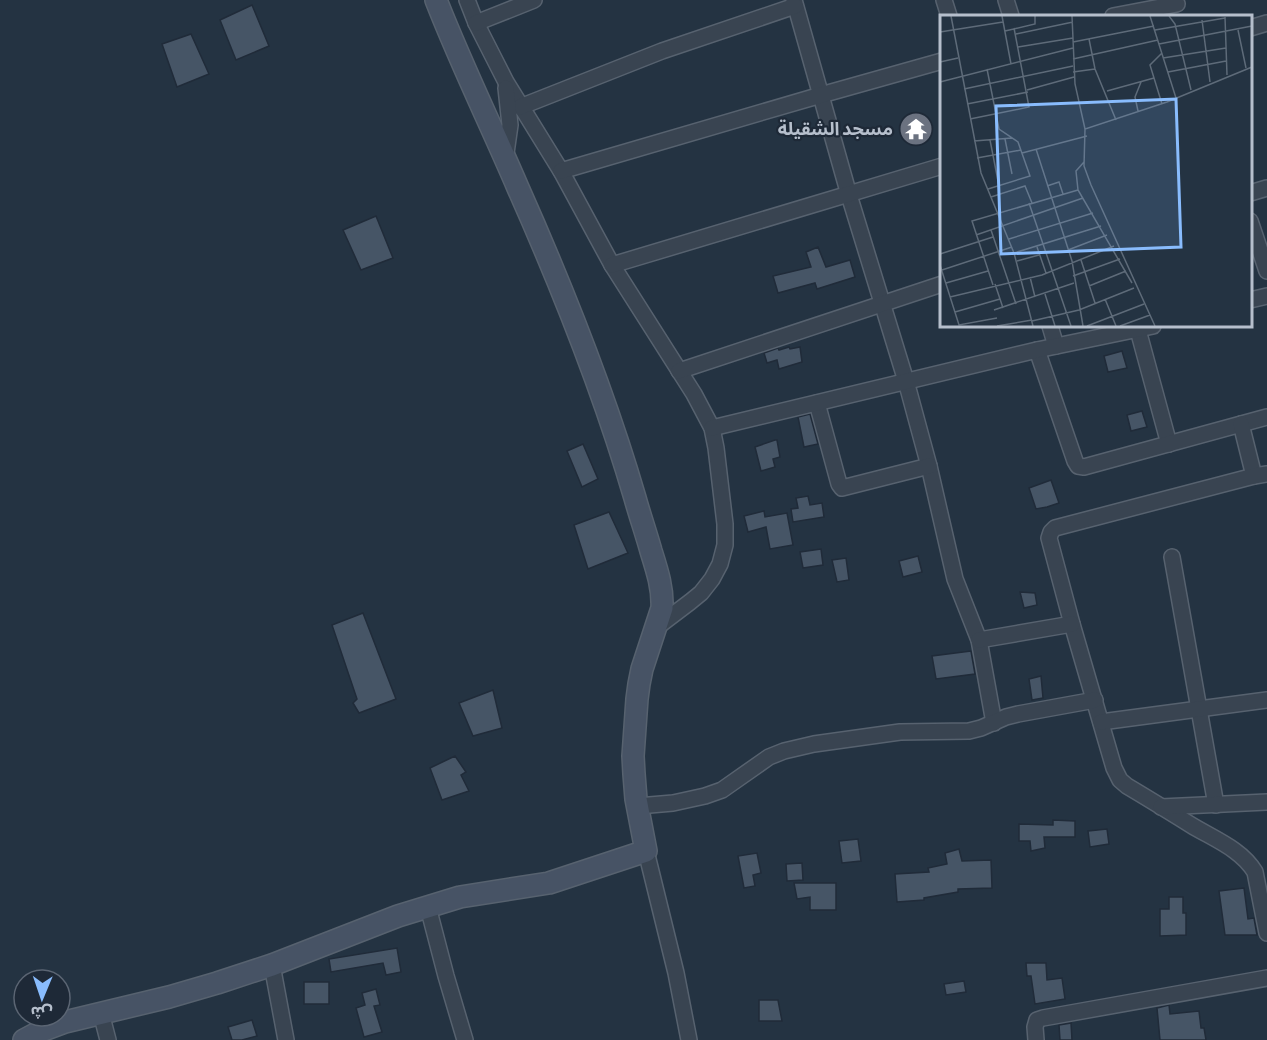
<svg xmlns="http://www.w3.org/2000/svg" width="1267" height="1040" viewBox="0 0 1267 1040" font-family="'Alegreya Sans','Noto Sans Arabic',sans-serif">
<style>
.building{fill:#465566;stroke:#202b39;stroke-width:1.5}
.lines{fill:none;stroke-linecap:round;stroke-linejoin:round}
.street-casing{stroke:#57626f;stroke-width:18}
.secondary-casing{stroke:#57626f;stroke-width:24}
.street{stroke:#394451;stroke-width:15}
.secondary{stroke:#475365;stroke-width:21}
.labels{text-anchor:middle;stroke-width:4.5;stroke-linejoin:round;paint-order:stroke}
.poi-label{font-size:18px;font-weight:bold;fill:#b6bfcc;stroke:#1e2937;text-anchor:end}
.inset-road{fill:none;stroke:#5e6b79;stroke-width:1.5}
.view{fill:#89bcfd;fill-opacity:0.15;stroke:#89bcfd;stroke-width:3}
.inset-edge{fill:none;stroke:#b6bfcc;stroke-width:3}
</style>
<rect width="100%" height="100%" fill="#243342"/>
<g class="building">
<polygon points="252,5 269,46 236,60 220,20"/>
<polygon points="191,34 209,74 177,87 162,44"/>
<polygon points="376,216 393,258 361,270 343,230"/>
<polygon points="818,247 826,267 850,260 855,277 817,289 815,283 778,293 773,276 811,267 806,252"/>
<polygon points="789,347 790,349 800,347 802,362 779,369 777,360 767,363 764,353 778,348 779,350"/>
<polygon points="1122,351 1127,368 1108,372 1104,356"/>
<polygon points="1142,411 1147,427 1131,431 1127,415"/>
<polygon points="810,414 818,444 804,447 798,417"/>
<polygon points="775,440 777,440 780,457 773,459 775,467 761,471 755,447"/>
<polygon points="583,444 598,479 582,487 567,451"/>
<polygon points="1051,480 1059,503 1047,507 1036,509 1029,488"/>
<polygon points="808,496 810,505 822,503 824,517 793,522 791,509 798,508 796,498"/>
<polygon points="764,511 765,517 787,513 793,545 770,549 766,527 748,532 744,516"/>
<polygon points="609,512 628,553 588,569 574,525"/>
<polygon points="821,549 823,565 803,568 800,552"/>
<polygon points="918,556 922,572 903,577 899,561"/>
<polygon points="846,558 849,580 837,582 832,560"/>
<polygon points="1020,592 1035,593 1037,605 1024,608"/>
<polygon points="363,613 396,699 359,713 353,703 357,699 332,625"/>
<polygon points="971,651 975,674 936,679 932,656"/>
<polygon points="1041,676 1043,698 1032,700 1029,679"/>
<polygon points="493,690 502,728 473,736 459,703"/>
<polygon points="455,756 466,772 461,775 469,791 442,800 430,768"/>
<polygon points="1053,820 1075,821 1075,837 1044,837 1045,848 1031,851 1030,841 1019,841 1019,824 1053,825"/>
<polygon points="1107,829 1109,844 1090,847 1088,831"/>
<polygon points="858,839 861,861 842,863 839,841"/>
<polygon points="959,849 962,861 991,860 992,888 958,889 958,892 924,898 924,900 897,902 895,874 929,872 928,868 947,864 945,853"/>
<polygon points="757,853 761,873 753,875 755,886 744,888 738,856"/>
<polygon points="802,863 803,880 787,881 786,864"/>
<polygon points="794,883 836,883 836,910 810,910 810,897 797,899"/>
<polygon points="1244,888 1248,919 1254,918 1257,935 1225,935 1219,891"/>
<polygon points="1169,897 1183,897 1183,913 1186,913 1186,935 1160,936 1160,909 1169,909"/>
<polygon points="397,948 401,972 386,975 383,963 331,972 329,959"/>
<polygon points="1026,963 1046,963 1047,980 1062,978 1065,999 1035,1004 1031,976 1027,976"/>
<polygon points="964,981 966,992 946,995 944,984"/>
<rect x="304" y="982" width="25" height="22"/>
<polygon points="376,989 380,1005 374,1006 382,1032 364,1037 356,1008 365,1005 362,993"/>
<polygon points="759,1000 778,1000 782,1021 759,1021"/>
<polygon points="1169,1005 1170,1014 1199,1011 1201,1028 1204,1028 1206,1040 1160,1040 1157,1008"/>
<polygon points="252,1020 257,1036 242,1040 232,1040 228,1027"/>
<polygon points="1071,1023 1072,1040 1060,1040 1059,1025"/>
</g>
<g class="lines">
<defs>
<g id="street">
<polyline points="467,0 476,23 506,82 561,171 612,265 694,394 712,428 716,448 725,524 725,545 720,564 712,579 701,593 690,602 657,627"/>
<polyline points="794,0 849,195 906,381 929,466 955,579 979,640 994,723"/>
<polyline points="944,0 949,16"/>
<polyline points="1006,0 1011,16"/>
<polyline points="1113,16 1177,4"/>
<polyline points="476,23 534,0"/>
<polyline points="1250,28 1267,23"/>
<polyline points="520,107 662,51 795,6"/>
<polyline points="505,160 510,125 506,88"/>
<polyline points="561,171 821,95 942,61"/>
<polyline points="1250,193 1267,188"/>
<polyline points="1250,221 1267,271"/>
<polyline points="612,265 942,166"/>
<polyline points="1250,300 1267,296"/>
<polyline points="1050,326 1056,346"/>
<polyline points="1138,330 1169,444"/>
<polyline points="1037,350 1075,461 1078,466 1084,467 1267,417"/>
<polyline points="679,371 942,284"/>
<polyline points="817,403 839,484 842,488 929,466"/>
<polyline points="1241,424 1254,476"/>
<polyline points="712,428 1037,350 1153,326"/>
<path d="M1267 474 1254 476 1055 528 1051 532 1049 538 1072 624 1114 768 1120 780 1127 786C1149 799 1170 812 1191 825 1214 839 1241 849 1255 872L1267 933"/>
<polyline points="1172,557 1216,805"/>
<polyline points="979,640 1072,624"/>
<polyline points="1101,722 1267,700"/>
<polyline points="638,806 673,803 705,796 722,790 769,757 784,751 814,744 900,732 969,731 981,728 1006,717 1018,714 1095,700"/>
<polyline points="1161,807 1267,802"/>
<polyline points="646,851 676,973 689,1040"/>
<polyline points="428,907 446,976 465,1040"/>
<polyline points="272,965 286,1040"/>
<polyline points="101,1013 108,1040"/>
<polyline points="1036,1040 1035,1027 1037,1020 1043,1018 1267,978"/>
</g>
<path id="secondary" d="M24 1040 41 1031 65 1022 169 997 217 983 272 965 398 916 460 897 549 883 646 851 636 799 634 774 633 756 637 699 639 684 642 669 662 608C663 588 657 570 651 551 646 533 640 516 635 498 604 392 563 289 518 188 491 125 461 64 436 0"/>
</defs>
<use href="#street" class="street-casing"/>
<use href="#secondary" class="secondary-casing"/>
<use href="#street" class="street"/>
<use href="#secondary" class="secondary"/>
</g>
<defs>
<symbol id="temple-disc" viewBox="-11 -11 22 22"><circle r="9.5" fill="#6b7280" stroke="#1e2937"/><path d="M0-6L5-2H3V0L6.5 2.5H4V6H1.5V3h-3V6H-4V2.5H-6.5L-3 0V-2H-5Z" fill="#fff"/></symbol>
</defs>
<g fill-rule="evenodd">
<use href="#temple-disc" x="897" y="110" width="38" height="38"/>
</g>
<g class="labels">
<g class="poi-label">
<text x="893" y="135">مسجد الشقيلة</text>
</g>
</g>
<g transform="translate(940 15)">
<rect width="312" height="312" fill="#243342"/>
<path class="inset-road" d="M11 1 41 158 74 238 93 311M62 1 71 49M132 1 135 69 145 114M210 1 236 83M229 1 235 9 251 75M285 2 287 60M262 5 270 67M215 15 285 3M298 15 306 53M65 16 95 9V1M0 17 63 7M76 19 133 7M149 24 155 54 176 105M133 27 214 11M219 29 312 11M78 32 133 23M222 38 210 50 222 89M223 43 286 33M133 44 218 25M0 47 18 43M47 54 59 114 78 127 90 161 48 174M133 57 155 54M228 57 286 46M0 67 133 33M24 74 133 51M87 75 134 62M167 76 214 63M27 89 88 77M198 96 195 82 201 67M30 104 89 92 74 13M65 124 72 159M50 125 59 171M34 126 72 123M96 134 132 246 143 311M82 138 147 121M37 143 81 135M144 147 136 156 138 175 192 268M107 171 119 167 123 179M51 182 85 171 92 188M89 188 131 311M51 215 76 289M36 220 143 183M69 224 153 198M97 232 106 258M128 235 167 220M74 238 161 211M0 239 53 222M141 245 155 288M77 246 99 240M0 250 19 310 57 303M2 255 72 232M133 261 180 244M90 262 95 282M6 268 48 256M55 269 63 293M53 270 32 206 138 175M149 271 186 256M105 279 115 311M10 282 102 260 174 231M165 284 176 311M54 295 134 268M15 297 60 284M92 306 139 295 194 273M57 311 92 305M147 311 204 289M180 311 210 300M215 311 151 170 144 151 145 114 227 87 312 52"/>
<path class="view" d="M236 84 241 232 61 239 56 91Z"/>
<rect width="312" height="312" class="inset-edge"/>
</g>
<g transform="translate(42 998) rotate(182)"><circle r="28" fill="#1e2937" stroke="#5b6573" stroke-width="1.5"/>
<path d="M0-4.5L10 22L0 15L-10 22Z" fill="#89bcfd"/>
<text y="-9" font-size="16" font-weight="bold" text-anchor="middle" fill="#b6bfcc">ش</text>
</g>
</svg>
